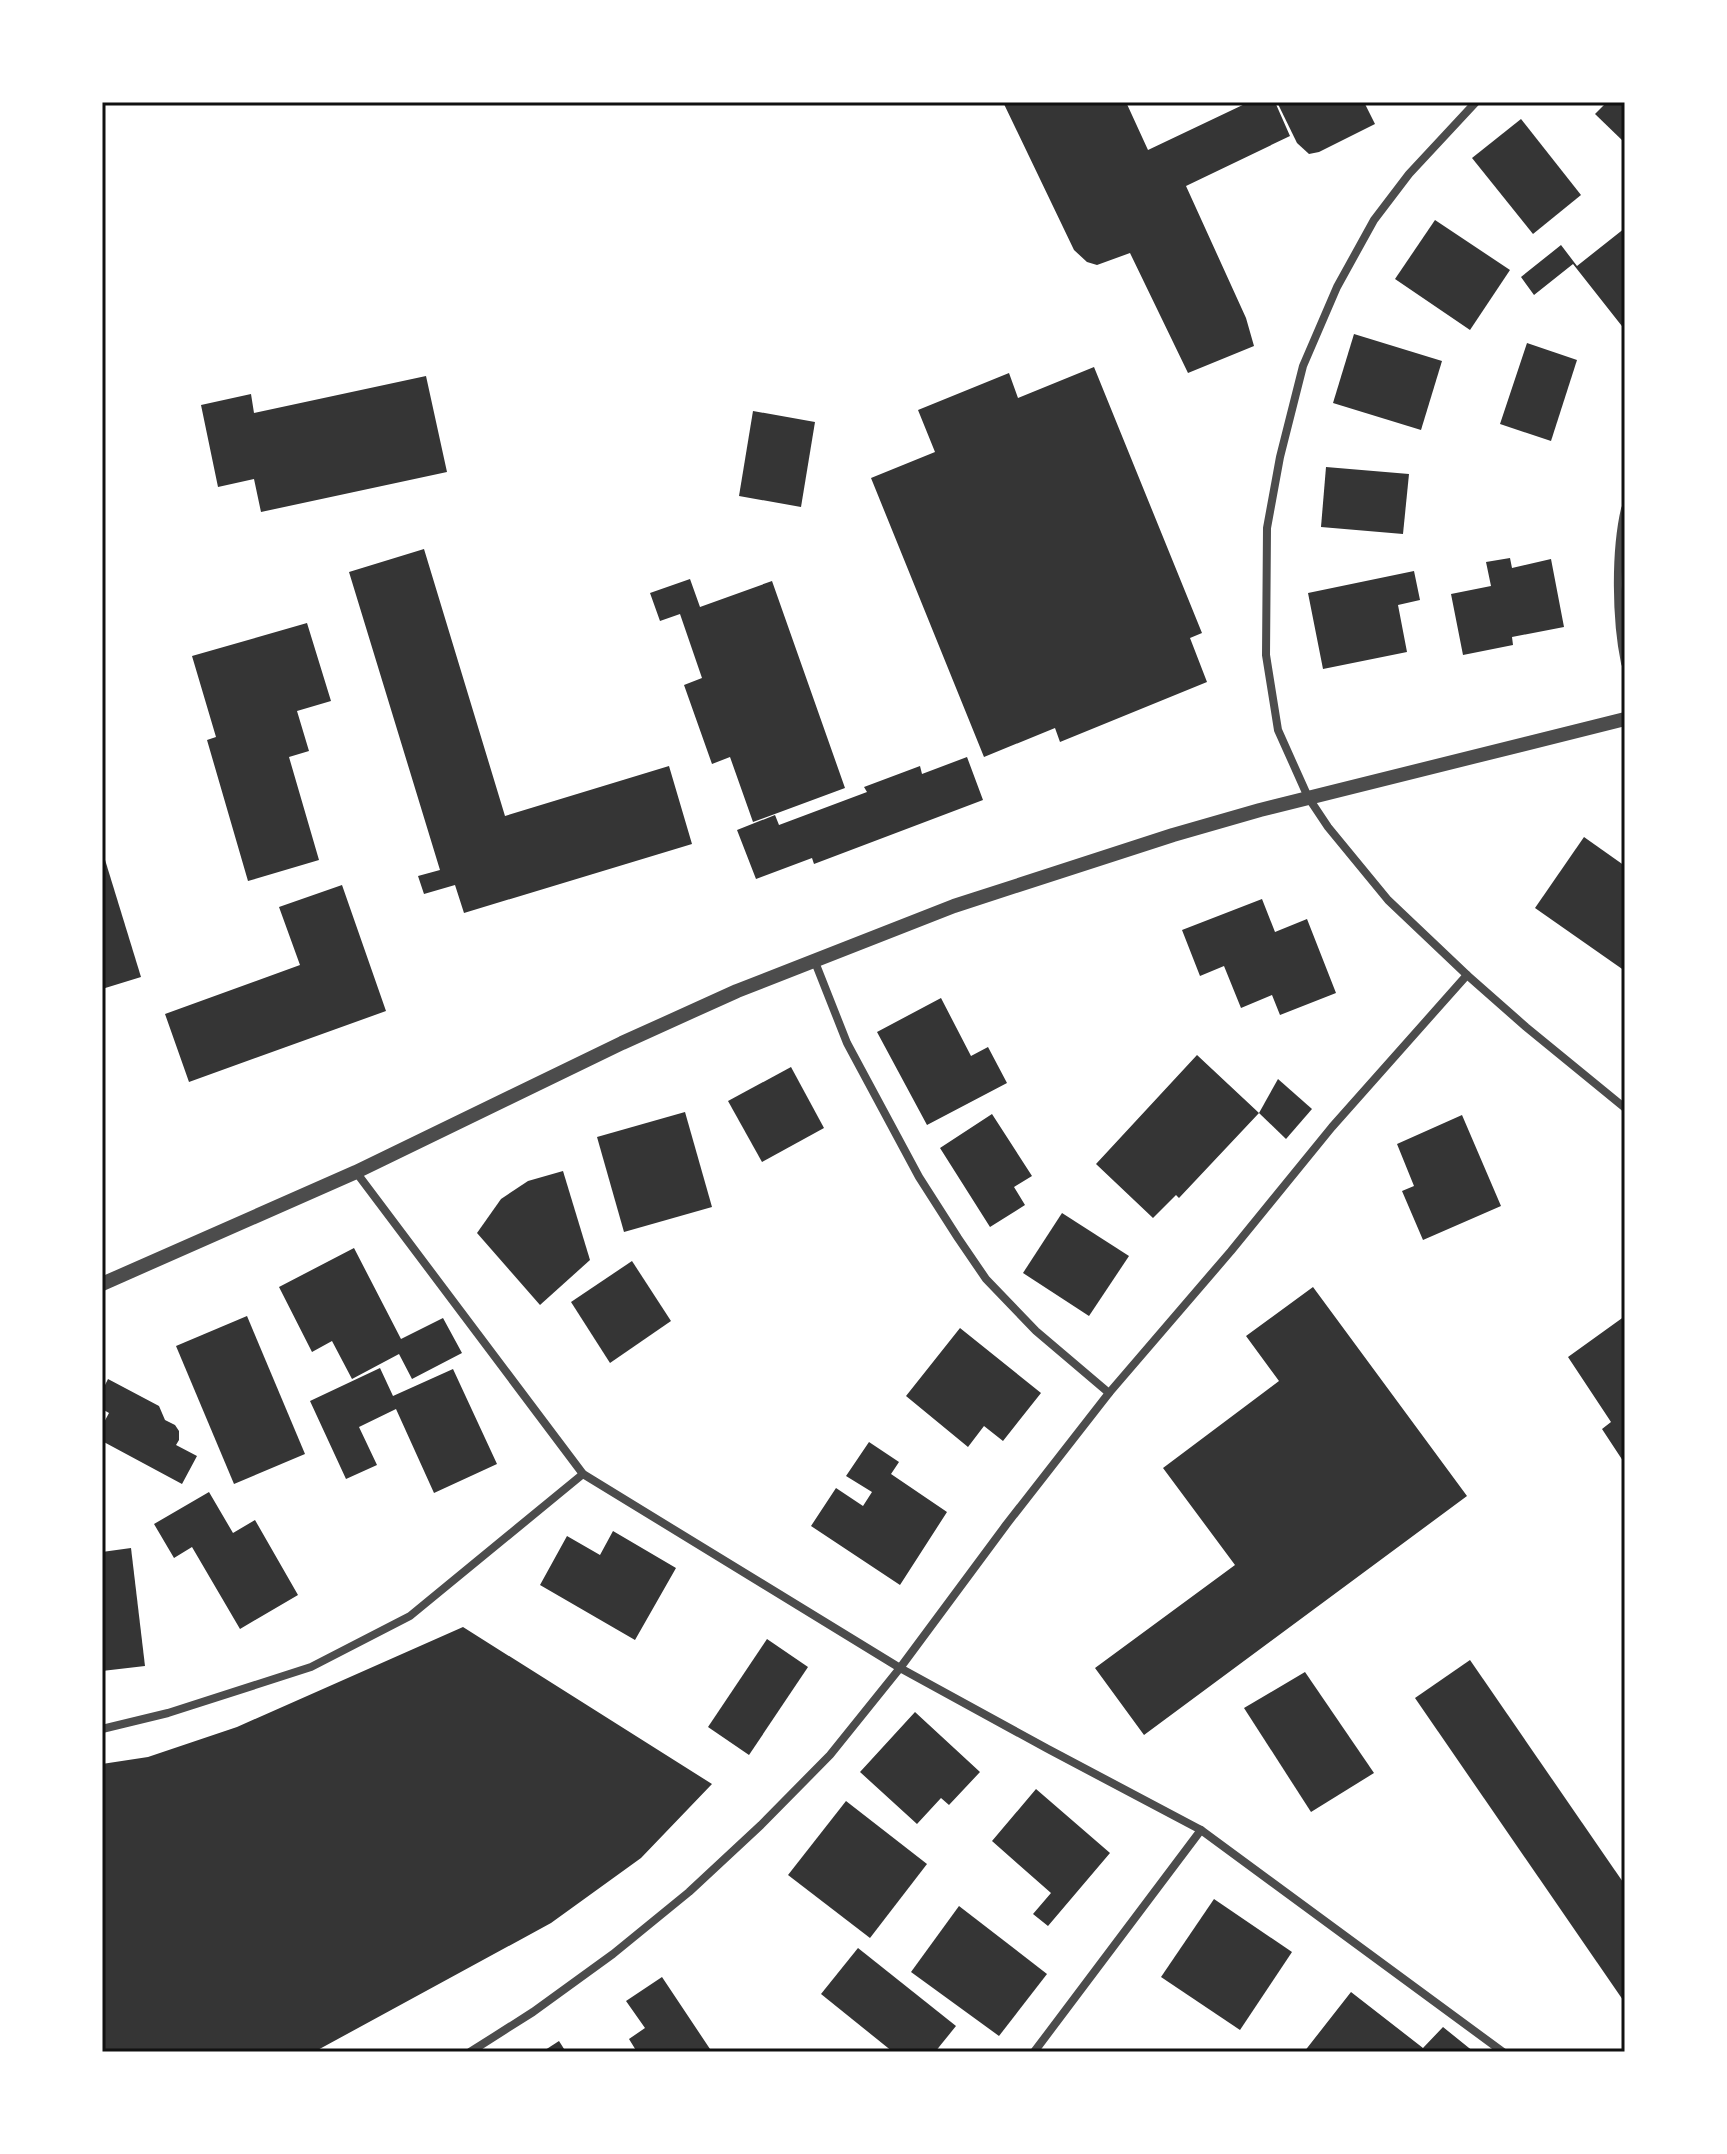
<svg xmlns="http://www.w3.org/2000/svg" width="1727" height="2154" viewBox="0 0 1727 2154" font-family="'Alegreya Sans',sans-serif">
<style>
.building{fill:#353535}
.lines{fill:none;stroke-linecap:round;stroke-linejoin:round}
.minor{stroke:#4c4c4c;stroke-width:8}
.tertiary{stroke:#4c4c4c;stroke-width:14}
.neatline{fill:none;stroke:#111;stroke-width:3}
</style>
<rect width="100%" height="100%" fill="#fff"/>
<g class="building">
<polygon points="1003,102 1126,102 1148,150 1249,102 1275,102 1290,136 1186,186 1246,318 1254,346 1188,373 1130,253 1097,265 1087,262 1074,250"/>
<polygon points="1277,102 1364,102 1375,124 1319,152 1309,154 1297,143"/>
<polygon points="1607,102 1625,102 1625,143 1595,114"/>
<polygon points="1521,119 1581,195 1533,234 1472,158"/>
<polygon points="1435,220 1510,270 1470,330 1395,279"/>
<polygon points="1625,228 1625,330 1573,264 1534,295 1521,277 1561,245 1577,266"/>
<polygon points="1354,334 1442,361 1421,430 1333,403"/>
<polygon points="1527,343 1577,360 1551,441 1500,424"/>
<polygon points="1094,367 1202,633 1190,638 1207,682 1060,742 1055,728 984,757 871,478 935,452 918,410 1009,373 1018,398"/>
<polygon points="426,376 447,472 261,512 254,479 218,487 201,405 251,394 254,413"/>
<polygon points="753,411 815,422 801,507 739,496"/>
<polygon points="1326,467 1409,474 1403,534 1321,527"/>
<polygon points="424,549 505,816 669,766 692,844 464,913 455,885 424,894 418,876 440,870 349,572"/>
<polygon points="1510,558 1512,568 1551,559 1564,627 1512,637 1513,645 1463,655 1451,594 1491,586 1486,562"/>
<polygon points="1414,571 1420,600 1398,605 1407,652 1323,669 1308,593"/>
<polygon points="690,579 700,607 772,581 845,788 753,822 730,757 712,764 684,685 702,678 680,614 660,621 650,593"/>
<polygon points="307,623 331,701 297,711 309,751 289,757 319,860 248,881 207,740 216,737 192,656"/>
<polygon points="967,757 983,800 814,864 812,858 756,879 737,830 775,815 779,825 867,792 864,787 920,766 922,774"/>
<polygon points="1584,837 1625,866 1625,971 1535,908"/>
<polygon points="102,850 141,977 102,989"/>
<polygon points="342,885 386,1011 189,1082 165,1014 300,965 279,907"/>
<polygon points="1262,899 1275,932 1307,919 1336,993 1280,1015 1272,995 1241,1008 1224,966 1200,976 1182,930"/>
<polygon points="941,998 971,1056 988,1047 1007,1083 927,1125 877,1032"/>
<polygon points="1197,1055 1259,1113 1179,1198 1176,1195 1153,1218 1096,1164"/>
<polygon points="791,1067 824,1128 762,1162 728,1101"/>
<polygon points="1278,1079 1312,1109 1286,1139 1259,1113"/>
<polygon points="685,1112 712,1207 624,1232 597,1137"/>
<polygon points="992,1114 1032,1176 1014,1187 1025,1205 990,1227 940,1148"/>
<polygon points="1462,1115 1501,1206 1423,1240 1402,1191 1414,1186 1397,1144"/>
<polygon points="563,1171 590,1260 540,1305 477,1233 501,1199 528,1181"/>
<polygon points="1062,1213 1129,1256 1089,1316 1023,1273"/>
<polygon points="354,1248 401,1339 443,1318 462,1353 412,1379 399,1354 352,1379 332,1341 312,1352 279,1287"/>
<polygon points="632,1261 671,1321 610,1363 571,1302"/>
<polygon points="1313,1287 1467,1496 1144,1735 1095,1668 1235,1565 1163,1468 1279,1381 1246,1336"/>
<polygon points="247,1316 305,1454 234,1484 176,1346"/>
<polygon points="1625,1316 1625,1464 1602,1429 1611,1422 1568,1357"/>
<polygon points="960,1328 1041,1393 1003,1441 984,1426 968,1447 906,1396"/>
<polygon points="380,1368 393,1396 453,1369 497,1464 434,1493 396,1409 359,1427 377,1465 346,1479 310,1401"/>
<polygon points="108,1379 159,1406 165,1420 175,1425 179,1431 179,1440 176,1445 197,1456 182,1484 102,1441 102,1426 109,1413 102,1409 102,1391"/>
<polygon points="869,1442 899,1462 891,1474 947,1512 900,1585 811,1526 836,1488 863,1506 872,1492 846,1476"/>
<polygon points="209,1492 233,1533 255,1520 298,1595 240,1629 192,1547 174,1558 154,1524"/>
<polygon points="613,1531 676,1568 635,1640 540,1585 567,1536 600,1555"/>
<polygon points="131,1548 145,1666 102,1671 102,1552"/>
<polygon points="463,1627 712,1784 641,1858 551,1923 314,2052 102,2052 102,1764 148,1757 237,1727"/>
<polygon points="767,1639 808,1667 749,1755 708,1727"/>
<polygon points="1470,1660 1625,1885 1625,2003 1415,1698"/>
<polygon points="1305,1672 1374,1773 1311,1812 1244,1708"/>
<polygon points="915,1712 980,1772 949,1805 941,1798 917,1824 860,1772"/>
<polygon points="1036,1789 1110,1853 1048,1926 1033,1914 1051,1893 992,1841"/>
<polygon points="846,1801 927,1864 870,1938 788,1875"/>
<polygon points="1214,1899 1292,1952 1240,2030 1161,1977"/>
<polygon points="959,1906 1047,1974 999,2036 911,1972"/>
<polygon points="858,1948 956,2026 935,2052 893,2052 821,1994"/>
<polygon points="662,1977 712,2052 637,2052 629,2039 645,2028 626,2001"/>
<polygon points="1351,1992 1423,2048 1443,2027 1474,2052 1304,2052"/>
<polygon points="559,2041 566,2052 542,2052"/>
</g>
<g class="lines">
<g class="minor">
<polyline points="1476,102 1409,174 1374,220 1337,287 1303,366 1280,457 1267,528 1266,655 1278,730 1308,797 1328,827 1388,900 1467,975 1526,1027 1625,1108"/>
<path d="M1625 509C1615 552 1616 620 1625 663"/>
<polyline points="815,962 847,1043 919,1177 958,1238 986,1279 1036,1331 1109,1393"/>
<polyline points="356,1172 583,1474 900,1668 1048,1749 1201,1830 1503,2052"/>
<polyline points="102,1729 168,1713 311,1667 410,1616 583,1474"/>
<polyline points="470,2052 533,2012 613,1954 689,1892 761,1825 830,1755 900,1668 1006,1525 1109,1393 1231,1251 1332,1127 1467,975"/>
<polyline points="1034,2052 1201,1830"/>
</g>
<polyline class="tertiary" points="102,1284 356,1172 622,1043 737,991 954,906 1173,835 1260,810 1625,719"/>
</g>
<rect width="1727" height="2154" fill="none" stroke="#ffffff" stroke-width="208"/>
<rect x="104" y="104" width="1519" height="1946" class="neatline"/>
</svg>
